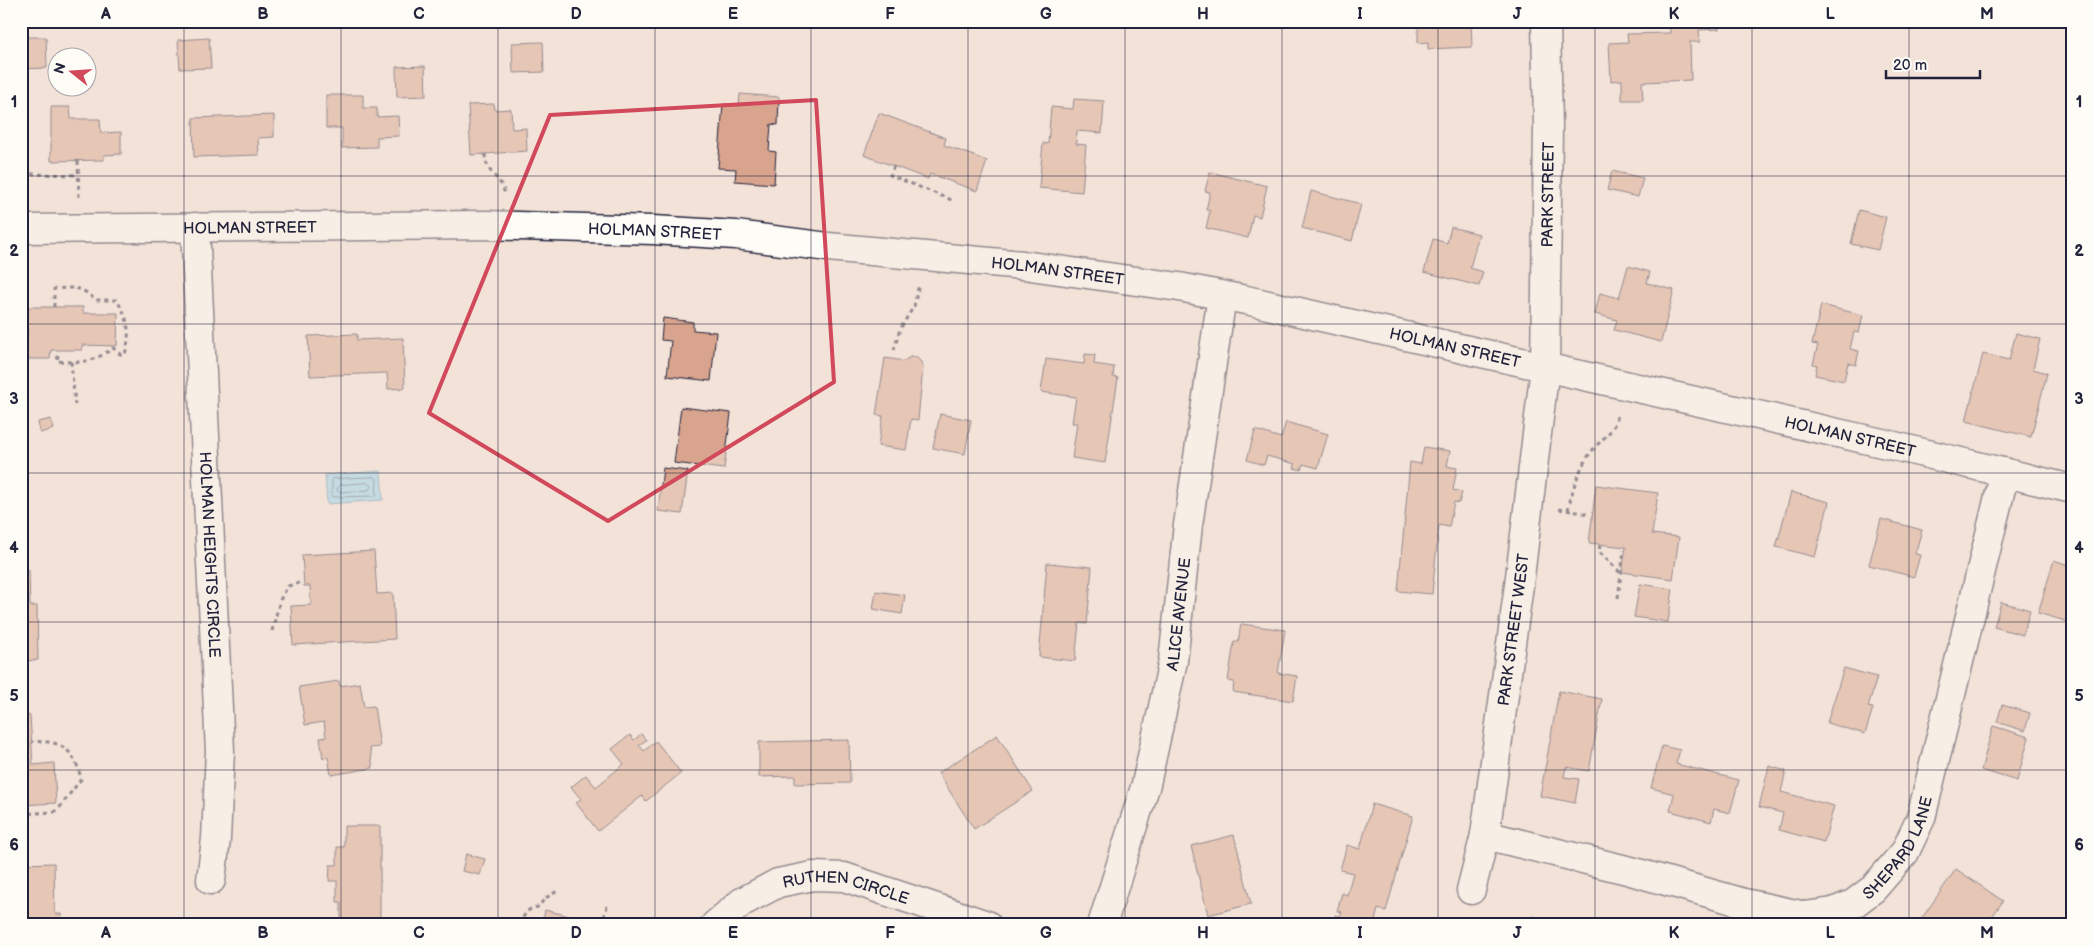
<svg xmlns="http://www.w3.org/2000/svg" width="2093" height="946" viewBox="0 0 2093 946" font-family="'Balsamiq Sans',sans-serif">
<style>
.water{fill:#8cd3ed;stroke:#628ca6}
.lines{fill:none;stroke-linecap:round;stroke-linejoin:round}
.shore{stroke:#4c6982;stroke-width:1}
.building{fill:#d8a48d;stroke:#22223b}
.minor-casing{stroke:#22223b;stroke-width:31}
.path{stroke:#22223b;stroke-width:3;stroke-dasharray:4 4;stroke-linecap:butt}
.minor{stroke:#fdfcf7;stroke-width:28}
.marked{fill:none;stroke:#d1495b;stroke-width:4;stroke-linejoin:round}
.grid{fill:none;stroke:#22223b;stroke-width:1;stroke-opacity:0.55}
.labels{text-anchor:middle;stroke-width:4;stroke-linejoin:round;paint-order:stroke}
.street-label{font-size:16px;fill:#22223b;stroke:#fdfcf7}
.neatline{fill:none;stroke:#22223b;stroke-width:2}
.grid-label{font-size:16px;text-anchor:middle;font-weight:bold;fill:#22223b}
</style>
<rect width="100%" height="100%" fill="#f2e2d7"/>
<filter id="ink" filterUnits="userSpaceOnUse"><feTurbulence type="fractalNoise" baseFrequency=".02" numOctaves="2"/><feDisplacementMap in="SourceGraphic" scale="10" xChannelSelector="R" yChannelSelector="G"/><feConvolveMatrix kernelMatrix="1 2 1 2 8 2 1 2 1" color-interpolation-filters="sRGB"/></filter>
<g filter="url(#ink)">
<polygon class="water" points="381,471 383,500 327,504 325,475"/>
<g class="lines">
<g class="shore">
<polygon points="375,477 377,479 376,496 332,497 332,479"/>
<polygon points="368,483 371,486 369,490 339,492 337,490 339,485"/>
</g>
</g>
<g class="building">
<polygon points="1418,21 1471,21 1472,47 1428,49 1428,42 1418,43"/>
<polygon points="1669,21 1719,21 1719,29 1699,30 1700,42 1690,42 1691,80 1642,82 1643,100 1622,100 1622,80 1611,81 1609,43 1628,42 1627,34 1670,33"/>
<polygon points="21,37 46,37 47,68 21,69"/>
<polygon points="209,38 211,68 180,69 178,40"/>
<polygon points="543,42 544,72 513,73 512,43"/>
<polygon points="425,66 426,96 397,97 396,67"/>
<polygon points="740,94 779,97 778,125 771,124 769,151 776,152 774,184 735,181 736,169 718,168 723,104 739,105"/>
<polygon points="326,95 363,95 363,108 377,108 377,117 398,116 399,136 377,137 377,147 342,148 342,128 326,128"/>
<polygon points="1074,99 1104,101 1102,133 1077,131 1076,144 1086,145 1082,192 1039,188 1043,143 1048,144 1051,107 1073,109"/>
<polygon points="494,104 495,110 511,109 512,129 526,128 527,151 471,155 468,105"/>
<polygon points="51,107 70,107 71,119 100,119 101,133 121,132 121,154 104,155 104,160 51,161"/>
<polygon points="879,113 946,138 944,145 987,161 977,191 930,174 928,179 864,155"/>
<polygon points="274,115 274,137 258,138 259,155 194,157 193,118"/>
<polygon points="1612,171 1643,178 1638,197 1607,190"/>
<polygon points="1210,172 1267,186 1260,217 1253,215 1248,238 1206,228 1210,211 1206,210 1210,192 1205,191"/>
<polygon points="1311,191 1361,204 1352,241 1302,228"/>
<polygon points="1859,210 1886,217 1878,250 1851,244"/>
<polygon points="1451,227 1479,234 1470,268 1483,272 1479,286 1424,272 1433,239 1447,243"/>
<polygon points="1628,266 1650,272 1647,283 1674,290 1661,342 1614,330 1617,320 1595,314 1600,293 1619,298"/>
<polygon points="1821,305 1863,315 1859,333 1854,332 1850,349 1859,351 1856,365 1848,363 1844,381 1815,375 1817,365 1813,364 1818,345 1812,344"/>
<polygon points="28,307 83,307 83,313 118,313 117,346 82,345 82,350 51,350 50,359 27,359"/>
<polygon points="663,318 693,322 693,330 716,332 711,381 667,376 671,341 661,340"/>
<polygon points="2016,333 2040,339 2033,369 2047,373 2031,437 1966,421 1983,354 2009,360"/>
<polygon points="357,334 357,340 403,338 405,388 388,389 387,373 310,376 308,336"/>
<polygon points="1085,354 1095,355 1094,364 1114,367 1113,377 1118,378 1105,463 1072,458 1077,423 1072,423 1076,397 1041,392 1046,359 1084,364"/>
<polygon points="910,357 916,357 921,362 923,367 918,420 911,419 906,450 878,446 883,416 876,415 885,358 904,361"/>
<polygon points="681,407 731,413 724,469 674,463"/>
<polygon points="940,414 971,420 965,454 933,448"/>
<polygon points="51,419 54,429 40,433 38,422"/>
<polygon points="1286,422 1328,434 1318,468 1303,464 1301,470 1294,468 1295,464 1267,456 1264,465 1247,460 1255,430 1281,438"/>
<polygon points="1424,447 1450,451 1447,466 1457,468 1453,490 1462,492 1459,503 1454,502 1449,527 1439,525 1432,594 1398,591 1410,462 1421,464"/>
<polygon points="663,468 688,471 682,514 658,511"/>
<polygon points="1596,485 1658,493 1652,534 1679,537 1673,579 1622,572 1626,547 1589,543"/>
<polygon points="1791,492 1829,502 1815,557 1776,547"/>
<polygon points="1881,519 1922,530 1915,554 1920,555 1914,577 1869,565"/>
<polygon points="374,551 377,594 393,593 395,639 293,645 291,606 311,605 310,586 304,586 302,555"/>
<polygon points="2054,560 2071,566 2068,577 2072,578 2072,623 2038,613"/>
<polygon points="1047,563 1092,567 1087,624 1079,623 1075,661 1039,657"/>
<polygon points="21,570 29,570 30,606 37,606 38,660 21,661"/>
<polygon points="1640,584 1673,589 1668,622 1634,617"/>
<polygon points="876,591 905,595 902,614 873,609"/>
<polygon points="2001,602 2030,610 2023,635 1994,627"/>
<polygon points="1241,624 1285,630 1278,673 1297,676 1293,701 1233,692 1234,682 1228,681 1234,642 1238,642"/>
<polygon points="1844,668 1877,677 1868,707 1873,708 1865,734 1827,723"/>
<polygon points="339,681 340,686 360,683 364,707 374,706 380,747 370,748 373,768 331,775 328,757 323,758 320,738 326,737 324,722 305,725 299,687"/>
<polygon points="1559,691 1602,699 1589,771 1566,767 1564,777 1579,779 1575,803 1540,796"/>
<polygon points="2002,705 2030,713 2025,731 1997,722"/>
<polygon points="30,715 33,765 54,763 56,803 21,805 21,716"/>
<polygon points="1993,726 2029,737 2017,781 1981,770"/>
<polygon points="641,734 646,740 639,745 644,751 656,741 681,773 646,801 642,796 598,831 576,803 581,799 571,787 586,775 596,787 624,764 612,749 630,735 634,740"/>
<polygon points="997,735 1033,791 974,829 938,773"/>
<polygon points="849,740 850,783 795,784 795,776 759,777 759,742"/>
<polygon points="1662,746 1680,750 1676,764 1739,780 1730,813 1714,809 1711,822 1670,811 1674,794 1651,788"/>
<polygon points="1769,766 1786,771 1781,792 1834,806 1824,842 1779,830 1783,813 1759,807"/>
<polygon points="1372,804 1413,816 1386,911 1378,909 1374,925 1333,924 1335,915 1340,916 1342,912 1337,911 1342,893 1347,895 1353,873 1340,870 1347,845 1360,849"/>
<polygon points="344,826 380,826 380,925 341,925 341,902 337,902 337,881 329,881 330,865 337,865 337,847 344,847"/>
<polygon points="1234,835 1251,904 1208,915 1191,846"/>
<polygon points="466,854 485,859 480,875 462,871"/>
<polygon points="54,863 55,914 62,914 63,925 21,925 21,864"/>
<polygon points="1956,869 2003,901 1986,925 1978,925 1970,919 1966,925 1926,925 1920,921"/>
<polygon points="545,910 586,920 585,925 542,925"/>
<polygon points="1533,916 1566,925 1531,925"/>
</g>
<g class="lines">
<defs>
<g id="minor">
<path id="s1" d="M195 227 220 751 216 839 211 880"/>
<path id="s2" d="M21 229 486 225 653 230 736 235 828 247 1023 265 1179 287 1246 300 1882 443 2072 489"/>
<path id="s3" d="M1485 835 1631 871 1744 903 1805 916 1833 912 1853 904 1873 889 1905 852 1921 818 2005 472"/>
<path id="s4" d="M1471 890 1485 835 1519 585 1545 367 1548 127 1546 21"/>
<path id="s5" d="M715 925 742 902 778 883 813 876 844 877 987 925"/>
<path id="s6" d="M1102 925 1146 784 1173 661 1188 525 1222 296"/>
</g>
</defs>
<use href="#minor" class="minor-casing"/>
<g class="path">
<path d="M485 154C486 176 501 175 505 195"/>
<polyline points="78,161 79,198"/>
<polyline points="894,166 890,175 954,201"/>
<polyline points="31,174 78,175"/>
<path d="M54 307V289C72 288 81 285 95 300H116C129 316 131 335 125 354H120L113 348C99 358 88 363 71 362L75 405"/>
<polyline points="894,350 900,329 914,306 919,284"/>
<polyline points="58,355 57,361 71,362"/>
<polyline points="1559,509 1589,514"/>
<path d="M1568 510C1572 491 1578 471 1589 455 1601 437 1613 436 1618 413"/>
<polyline points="1600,545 1599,552 1618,570 1620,576"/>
<polyline points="1618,598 1624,550"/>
<polyline points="272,631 280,600 288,586 299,583"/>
<path d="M21 814 54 812 60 807 81 779C75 751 62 739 32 742"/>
<path d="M520 925C524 914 527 908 539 907L544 899 559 890"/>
<polyline points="602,925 607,906"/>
</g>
<use href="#minor" class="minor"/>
</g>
</g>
<path d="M0 0H2093V946H0ZM816 100 834 382 608 521 429 413 550 115Z" fill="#f2e2d7" fill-opacity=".55" fill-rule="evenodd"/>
<path class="marked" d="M816 100 834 382 608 521 429 413 550 115Z"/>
<path class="grid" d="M184 21V925M341 21V925M498 21V925M655 21V925M811 21V925M968 21V925M1125 21V925M1282 21V925M1438 21V925M1595 21V925M1752 21V925M1909 21V925M21 176H2072M21 324H2072M21 473H2072M21 622H2072M21 770H2072"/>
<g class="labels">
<g class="street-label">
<text dy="6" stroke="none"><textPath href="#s4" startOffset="701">PARK STREET</textPath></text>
<text dy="6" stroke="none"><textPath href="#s2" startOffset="229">HOLMAN STREET</textPath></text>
<text dy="6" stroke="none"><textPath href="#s2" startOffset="634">HOLMAN STREET</textPath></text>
<text dy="6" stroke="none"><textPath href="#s2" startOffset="1039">HOLMAN STREET</textPath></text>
<text dy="6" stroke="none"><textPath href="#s2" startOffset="1444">HOLMAN STREET</textPath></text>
<text dy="6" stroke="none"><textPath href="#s2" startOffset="1849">HOLMAN STREET</textPath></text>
<text dy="6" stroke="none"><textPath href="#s1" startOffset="328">HOLMAN HEIGHTS CIRCLE</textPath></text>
<text dy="6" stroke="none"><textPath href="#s6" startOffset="321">ALICE AVENUE</textPath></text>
<text dy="6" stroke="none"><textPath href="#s4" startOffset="264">PARK STREET WEST</textPath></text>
<text dy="6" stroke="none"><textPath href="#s3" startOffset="454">SHEPARD LANE</textPath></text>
<text dy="6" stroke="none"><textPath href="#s5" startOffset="146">RUTHEN CIRCLE</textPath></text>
</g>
</g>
<rect width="2093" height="946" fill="none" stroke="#fdfcf7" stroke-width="55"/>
<g transform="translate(72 72) rotate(287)"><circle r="24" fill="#fdfcf7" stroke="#a5a5ac"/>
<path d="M0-4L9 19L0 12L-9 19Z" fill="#d1495b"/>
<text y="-8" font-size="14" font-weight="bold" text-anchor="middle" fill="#22223b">N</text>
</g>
<path d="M1886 70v8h94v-8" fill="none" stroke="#22223b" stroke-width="2.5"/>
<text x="1893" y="70" font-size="15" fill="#22223b" stroke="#fdfcf7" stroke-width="4" paint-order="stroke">20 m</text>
<rect x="28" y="28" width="2038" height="890" class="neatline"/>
<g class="grid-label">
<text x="106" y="19">A</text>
<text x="263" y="19">B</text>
<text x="419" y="19">C</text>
<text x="576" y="19">D</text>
<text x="733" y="19">E</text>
<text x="890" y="19">F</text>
<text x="1046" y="19">G</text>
<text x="1203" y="19">H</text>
<text x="1360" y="19">I</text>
<text x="1517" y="19">J</text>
<text x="1674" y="19">K</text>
<text x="1830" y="19">L</text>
<text x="1987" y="19">M</text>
<text x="14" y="107">1</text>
<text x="2079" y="107">1</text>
<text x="14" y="256">2</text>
<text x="2079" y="256">2</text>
<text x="14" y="404">3</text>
<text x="2079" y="404">3</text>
<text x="14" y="553">4</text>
<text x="2079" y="553">4</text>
<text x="14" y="701">5</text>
<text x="2079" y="701">5</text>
<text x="14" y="850">6</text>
<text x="2079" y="850">6</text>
<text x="106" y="938">A</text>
<text x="263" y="938">B</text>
<text x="419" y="938">C</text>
<text x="576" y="938">D</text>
<text x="733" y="938">E</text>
<text x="890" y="938">F</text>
<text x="1046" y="938">G</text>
<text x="1203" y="938">H</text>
<text x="1360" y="938">I</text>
<text x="1517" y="938">J</text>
<text x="1674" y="938">K</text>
<text x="1830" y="938">L</text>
<text x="1987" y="938">M</text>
</g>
</svg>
